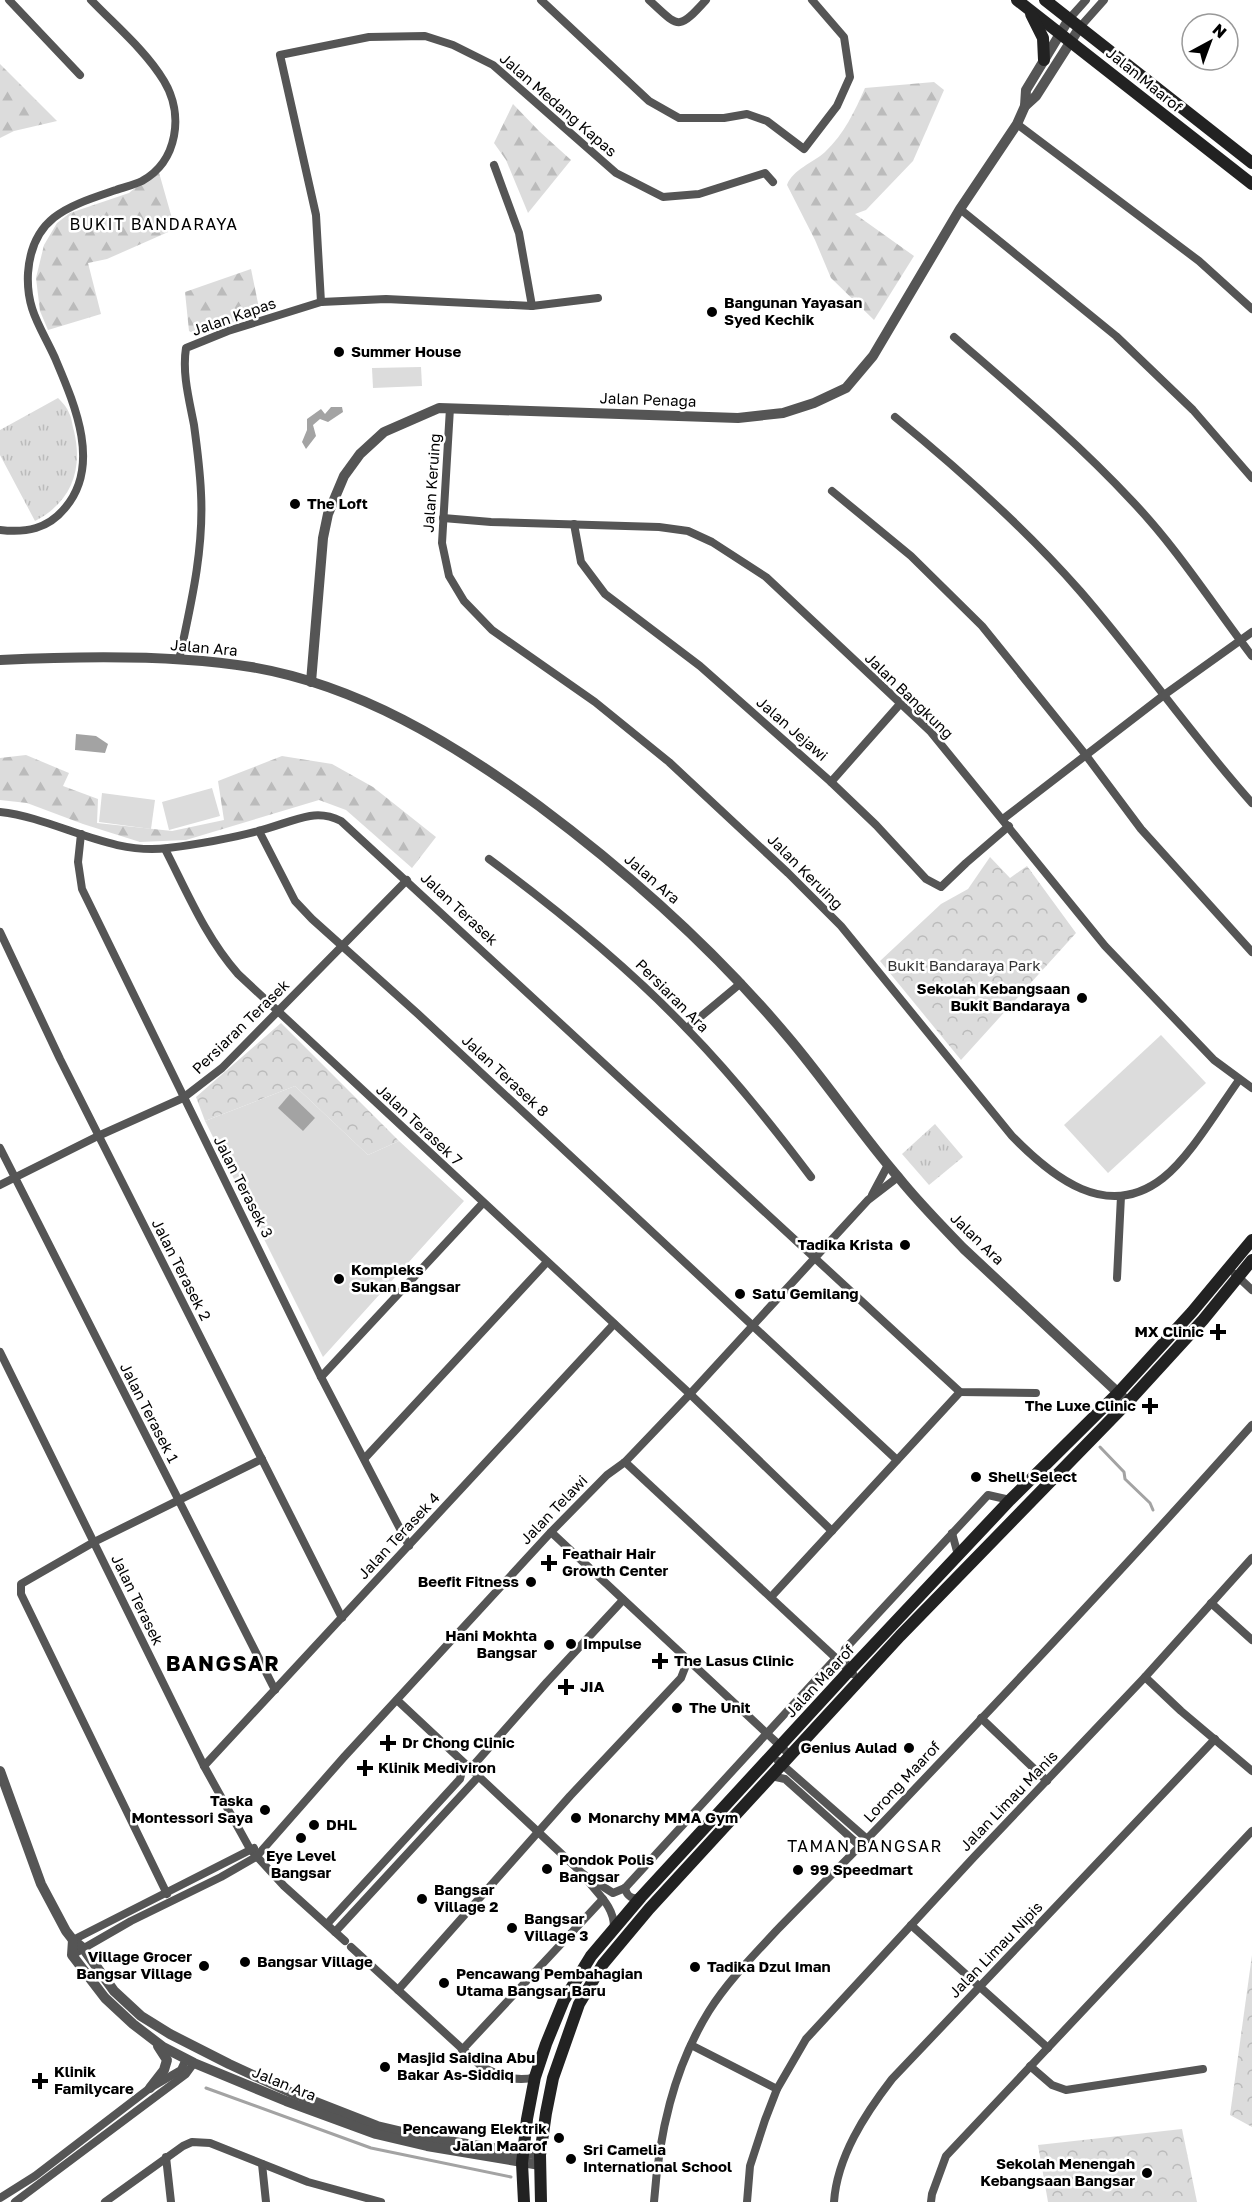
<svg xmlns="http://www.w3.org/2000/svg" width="1252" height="2202" viewBox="0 0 1252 2202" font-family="'Golos Text',sans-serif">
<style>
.grass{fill:url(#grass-tufts)}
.forest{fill:url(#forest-firs)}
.park{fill:url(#park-crowns)}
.pitch{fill:#dcdcdc}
.water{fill:#a3a3a3}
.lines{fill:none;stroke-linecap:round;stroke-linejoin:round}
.stream{stroke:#a3a3a3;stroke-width:3}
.minor{stroke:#555;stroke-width:8}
.tertiary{stroke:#555;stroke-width:10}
.secondary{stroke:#222;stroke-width:12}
.poi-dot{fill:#000;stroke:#fff;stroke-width:2}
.labels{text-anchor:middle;stroke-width:5;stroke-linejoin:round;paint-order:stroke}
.street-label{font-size:15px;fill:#000;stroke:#fff}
.poi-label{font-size:15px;font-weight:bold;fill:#000;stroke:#fff;text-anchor:start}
.park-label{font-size:15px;fill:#333;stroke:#fff}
.neighbourhood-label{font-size:16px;letter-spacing:1.5px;fill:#000;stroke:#fff}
.district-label{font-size:21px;font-weight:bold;letter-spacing:1.5px;fill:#000;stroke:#fff}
</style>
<defs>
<pattern id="grass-tufts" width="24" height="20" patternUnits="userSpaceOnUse" patternTransform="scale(1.5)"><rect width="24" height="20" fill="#dcdcdc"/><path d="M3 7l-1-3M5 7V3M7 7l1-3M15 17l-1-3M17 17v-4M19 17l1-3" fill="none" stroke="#bbb"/></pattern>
<pattern id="forest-firs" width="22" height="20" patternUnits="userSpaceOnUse" patternTransform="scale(1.5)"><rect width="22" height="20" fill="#dcdcdc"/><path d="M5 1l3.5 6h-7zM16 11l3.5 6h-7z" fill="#bbb"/></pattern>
<pattern id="park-crowns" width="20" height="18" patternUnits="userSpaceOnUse" patternTransform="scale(1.5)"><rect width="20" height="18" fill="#dcdcdc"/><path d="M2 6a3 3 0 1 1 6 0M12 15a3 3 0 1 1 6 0" fill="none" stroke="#bbb"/></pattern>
</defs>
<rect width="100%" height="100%" fill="#fff"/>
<g class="grass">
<path d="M58 398C62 402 67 407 69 413 72 418 72 425 74 431 83 469 72 502 35 521L0 455V430Z"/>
<polygon points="935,1124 963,1157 929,1185 902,1154"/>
</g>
<g class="forest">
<polygon points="0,64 57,121 14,131 0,138"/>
<path d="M934 82 944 90 913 161 866 210 855 214 914 256 874 320 831 278 815 240 787 185C793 169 813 163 825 152 844 134 855 111 865 88Z"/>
<polygon points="513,104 539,131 571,160 528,213 506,160 494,143"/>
<polygon points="158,169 175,229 107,259 88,263 101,314 48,330 40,311 36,278 44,245 57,223 70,213 129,193"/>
<polygon points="251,269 260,313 196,335 189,331 185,292"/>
<polygon points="26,755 69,773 63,786 98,799 97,823 172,831 224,820 218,781 282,756 332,764 373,787 436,837 412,868 346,810 319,800 186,840 140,842 83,824 27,803 0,800 0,758"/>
</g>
<g class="park">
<polygon points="990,857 1010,878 1027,866 1076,933 961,1060 880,961 941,904 968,889"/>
<polygon points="281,1023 399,1141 368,1155 295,1086 205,1121 196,1097"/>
<polygon points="1252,1955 1252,2127 1230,2115"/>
<polygon points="1182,2129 1197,2202 1048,2202 1038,2145"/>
</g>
<g class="pitch">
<polygon points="421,367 422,386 373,388 372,368"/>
<polygon points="212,788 220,816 169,830 162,802"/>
<polygon points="102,793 155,800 151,829 99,822"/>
<polygon points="1161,1035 1206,1083 1108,1173 1064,1125"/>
<polygon points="295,1086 368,1155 399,1141 464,1201 323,1357 205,1121"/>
</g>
<g class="water">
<polygon points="331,407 342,407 343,412 328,422 320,419 313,425 316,436 306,449 302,442 307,430 307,419 321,409 325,414"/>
<polygon points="76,734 96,736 108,744 105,753 75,750"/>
<polygon points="290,1094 315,1118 303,1131 278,1108"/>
</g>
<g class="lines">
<g class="stream">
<polyline points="1100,1447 1124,1472 1125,1479 1150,1503 1153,1510"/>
<polyline points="206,2088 371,2148 511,2177"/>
</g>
<g class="minor">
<polyline points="9,0 80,75"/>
<polyline points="541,0 649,101 679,118 724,118 747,114 767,121 804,149 837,106 850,77 844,37 812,0"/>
<path d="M649 0C679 27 677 32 706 0"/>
<polyline points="1069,19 1086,0"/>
<polyline points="1080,27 1104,0"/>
<polyline points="1017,124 1199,261 1252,309"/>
<polyline points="494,165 519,233 532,306"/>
<polyline points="960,209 1116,336 1193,410 1252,478"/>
<polyline points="321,302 316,215 280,55 369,37 425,36 453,45 493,65 616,173 663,197 699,194 765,173 773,182"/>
<path d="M954 337C1015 390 1077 442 1132 501 1177 548 1213 605 1252 656"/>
<path d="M450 408 442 543 449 576 464 601 492 630 595 702 669 762 788 873 841 926 1012 1136C1052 1177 1107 1222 1163 1178 1190 1157 1218 1109 1239 1080"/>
<path d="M895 417C961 471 1024 527 1080 591 1140 660 1191 735 1252 803"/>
<polyline points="832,491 911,556 982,626 1085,754 1141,829 1252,952"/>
<polyline points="443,518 491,522 659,527 688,531 712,542 766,577 930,731 1105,946 1214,1060 1252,1088"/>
<polyline points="574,524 581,562 605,594 700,666 831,782 876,825 926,879 941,887 966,863 1009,826"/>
<path d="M0 530C26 533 48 529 65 508 102 465 74 403 55 358 41 327 26 310 28 273 32 216 69 206 116 190 124 187 134 185 142 181 178 161 184 114 164 81 146 51 116 26 91 0"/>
<path d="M179 660C191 604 204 550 201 493 200 470 197 447 194 425 189 399 182 373 186 348L228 331 321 302 386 299 532 306 598 298"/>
<polyline points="831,782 900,704"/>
<path d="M0 812C56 818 110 856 168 848 198 844 228 839 258 831 275 827 293 819 310 816 322 814 331 816 341 821L960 1392 1036 1393"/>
<polyline points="1003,819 1164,695 1252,632"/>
<polyline points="259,831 295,901 312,919 418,1014 897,1460"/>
<polyline points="81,834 78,862 82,889 321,1377 409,1546"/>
<path d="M165 849C187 892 206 938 238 974L690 1394 832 1531"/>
<path d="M489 859C559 911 627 966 687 1029 732 1075 772 1125 811 1177"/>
<polyline points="0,932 60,1059 342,1618"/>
<polyline points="687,1028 741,983"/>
<polyline points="0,1148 275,1690"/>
<polyline points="0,1185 98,1136 183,1098 222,1068 407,880"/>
<polyline points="872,1195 888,1165"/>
<polyline points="1235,1274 1252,1290"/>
<polyline points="1117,1278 1121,1196"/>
<polyline points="0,1352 204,1766 250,1849 284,1886 345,1941"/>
<polyline points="321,1377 483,1203"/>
<polyline points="365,1458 547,1262"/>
<polyline points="625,1462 853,1674"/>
<polyline points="551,1532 790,1755"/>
<polyline points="952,1533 958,1555"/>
<polyline points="771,1597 960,1392"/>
<polyline points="1211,1603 1252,1640"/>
<polyline points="848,1668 843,1656 845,1649 988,1495 1010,1500"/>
<polyline points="1145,1677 1181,1711 1252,1771"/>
<path d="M397 1700 583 1874C594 1892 614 1904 614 1927"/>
<polyline points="981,1718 1047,1781"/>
<polyline points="778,1761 867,1839"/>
<polyline points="204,1766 614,1324"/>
<polyline points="471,1768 547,1682 623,1600"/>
<polyline points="771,1776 785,1779 860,1846"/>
<polyline points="583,1874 613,1893 625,1888 836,1658"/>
<path d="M625 1888C627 1897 633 1900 641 1897"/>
<polyline points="167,1894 21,1594 21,1584 94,1542 262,1459"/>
<polyline points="327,1924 460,1779 463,1767 459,1759"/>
<polyline points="911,1925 1048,2048"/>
<polyline points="335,1932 479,1776"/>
<polyline points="73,1940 254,1848"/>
<path d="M351 1947 481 2066C498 2075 516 2083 535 2077"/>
<polyline points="72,1955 131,1921 221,1877 256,1857 344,1757 551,1532 607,1475 625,1462 690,1394 868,1200 898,1177"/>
<polyline points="398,1990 570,1796 681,1678 688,1660"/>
<polyline points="691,2045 777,2089"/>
<polyline points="462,2050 603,1899"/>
<polyline points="1030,2066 1052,2085 1066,2090 1203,2069"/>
<polyline points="166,2157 171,2202"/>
<polyline points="262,2164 266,2202"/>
<polyline points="0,2198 35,2176 150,2088 181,2070 186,2059"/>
<polyline points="15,2202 186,2074 194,2063"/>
<polyline points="105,2202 183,2146 192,2142 210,2143 308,2182 381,2202"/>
<path d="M654 2202C659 2135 673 2069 709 2011 728 1981 753 1956 777 1930 814 1892 853 1854 889 1816 1012 1687 1134 1558 1252 1425"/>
<polyline points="747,2202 750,2166 765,2120 777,2089 806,2039 974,1857 1145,1677 1252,1558"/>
<path d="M834 2202C837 2157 865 2114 892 2079L1215 1739"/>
<polyline points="931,2202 932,2194 946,2156 1252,1831"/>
</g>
<g class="tertiary">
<polyline points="1025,106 1026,90 1069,19"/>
<path d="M0 660C79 656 173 654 251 667 358 685 453 743 539 806 630 874 715 950 788 1037 827 1083 860 1133 899 1178 919 1203 942 1226 964 1249L1128 1402"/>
<polyline points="311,682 323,538 328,514 344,476 360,454 384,432 439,408 738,418 783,413 814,403 846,388 873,356 960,209 1017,124 1025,106 1036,96 1080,27"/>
<polyline points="0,1771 41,1884 66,1931 73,1940 83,1948 114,1991 141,2016 170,2034 229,2064 290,2092 377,2126 428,2138 540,2155"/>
<polyline points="73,1940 72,1955 105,1998 133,2024 163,2047 194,2063 286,2101 376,2134 427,2146 540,2165"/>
<polyline points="150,2088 164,2070 167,2060 158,2046"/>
</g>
<g class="secondary">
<polyline points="1017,0 1252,184"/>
<polyline points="1045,0 1252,163"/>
<polyline points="1031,14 1043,38 1044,60"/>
<polyline points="524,2202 522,2163 527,2119 535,2077 546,2044 564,2000 591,1956 641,1897 849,1671 1010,1500 1118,1393 1192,1312 1252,1240"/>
<polyline points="541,2202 540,2155 546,2113 553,2078 579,2004 603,1964 649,1909 900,1636 1128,1402 1203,1320 1252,1260"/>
</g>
</g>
<g class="poi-dot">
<circle cx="712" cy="312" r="6"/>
<circle cx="339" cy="352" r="6"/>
<circle cx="295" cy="504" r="6"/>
<circle cx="1082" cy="998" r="6"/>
<circle cx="905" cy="1245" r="6"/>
<circle cx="339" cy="1279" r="6"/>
<circle cx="740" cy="1294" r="6"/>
<path d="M1215 1323h6v6h6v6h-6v6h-6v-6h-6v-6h6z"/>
<path d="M1147 1397h6v6h6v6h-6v6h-6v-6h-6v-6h6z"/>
<circle cx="976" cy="1477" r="6"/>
<path d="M546 1554h6v6h6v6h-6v6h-6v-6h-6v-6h6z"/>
<circle cx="531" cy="1582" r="6"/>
<circle cx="571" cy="1644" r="6"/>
<circle cx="549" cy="1645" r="6"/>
<path d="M657 1652h6v6h6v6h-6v6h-6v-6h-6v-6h6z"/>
<path d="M563 1678h6v6h6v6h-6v6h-6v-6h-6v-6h6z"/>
<circle cx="677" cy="1708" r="6"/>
<path d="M385 1734h6v6h6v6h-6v6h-6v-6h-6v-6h6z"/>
<circle cx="909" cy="1748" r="6"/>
<path d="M362 1759h6v6h6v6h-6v6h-6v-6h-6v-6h6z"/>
<circle cx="265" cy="1810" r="6"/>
<circle cx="576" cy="1818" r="6"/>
<circle cx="314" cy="1825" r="6"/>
<circle cx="301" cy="1838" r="6"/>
<circle cx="547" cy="1869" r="6"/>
<circle cx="798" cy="1870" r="6"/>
<circle cx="422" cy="1899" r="6"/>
<circle cx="512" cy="1928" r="6"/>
<circle cx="245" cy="1962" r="6"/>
<circle cx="204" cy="1966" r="6"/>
<circle cx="695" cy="1967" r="6"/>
<circle cx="444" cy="1983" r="6"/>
<circle cx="385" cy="2067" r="6"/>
<path d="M37 2072h6v6h6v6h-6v6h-6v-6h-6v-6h6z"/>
<circle cx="559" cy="2138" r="6"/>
<circle cx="571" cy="2159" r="6"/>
<circle cx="1147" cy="2173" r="6"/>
</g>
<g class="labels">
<g class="street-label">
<text transform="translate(1144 80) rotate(39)" y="5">Jalan Maarof</text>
<text transform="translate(558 105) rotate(41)" y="5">Jalan Medang Kapas</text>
<text transform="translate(234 317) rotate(-19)" y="5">Jalan Kapas</text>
<text transform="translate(648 400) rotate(2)" y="5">Jalan Penaga</text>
<text transform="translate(432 483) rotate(-86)" y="5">Jalan Keruing</text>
<text transform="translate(204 648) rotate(5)" y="5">Jalan Ara</text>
<text transform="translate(909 696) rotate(44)" y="5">Jalan Bangkung</text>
<text transform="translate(792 729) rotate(41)" y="5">Jalan Jejawi</text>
<text transform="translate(805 872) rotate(45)" y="5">Jalan Keruing</text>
<text transform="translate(652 879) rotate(41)" y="5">Jalan Ara</text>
<text transform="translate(459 909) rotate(43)" y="5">Jalan Terasek</text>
<text transform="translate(672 996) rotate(45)" y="5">Persiaran Ara</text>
<text transform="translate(241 1027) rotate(-44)" y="5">Persiaran Terasek</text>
<text transform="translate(505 1076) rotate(43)" y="5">Jalan Terasek 8</text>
<text transform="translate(419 1125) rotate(43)" y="5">Jalan Terasek 7</text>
<text transform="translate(243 1187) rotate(63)" y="5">Jalan Terasek 3</text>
<text transform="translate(977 1239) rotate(44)" y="5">Jalan Ara</text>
<text transform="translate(181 1270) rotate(63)" y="5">Jalan Terasek 2</text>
<text transform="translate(149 1413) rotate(63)" y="5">Jalan Terasek 1</text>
<text transform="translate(554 1510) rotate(-46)" y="5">Jalan Telawi</text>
<text transform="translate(399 1536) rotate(-47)" y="5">Jalan Terasek 4</text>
<text transform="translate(137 1600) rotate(64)" y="5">Jalan Terasek</text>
<text transform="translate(820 1681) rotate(-47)" y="5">Jalan Maarof</text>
<text transform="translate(902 1782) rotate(-47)" y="5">Lorong Maarof</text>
<text transform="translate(1009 1801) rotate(-46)" y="5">Jalan Limau Manis</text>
<text transform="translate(996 1950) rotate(-46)" y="5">Jalan Limau Nipis</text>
<text transform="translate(284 2084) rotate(22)" y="5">Jalan Ara</text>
</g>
<g class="poi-label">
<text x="724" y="308">Bangunan Yayasan<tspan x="724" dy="17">Syed Kechik</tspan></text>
<text x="351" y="357">Summer House</text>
<text x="307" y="509">The Loft</text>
<text x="1070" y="994" text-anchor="end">Sekolah Kebangsaan<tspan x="1070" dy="17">Bukit Bandaraya</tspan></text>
<text x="893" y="1250" text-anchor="end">Tadika Krista</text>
<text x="351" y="1275">Kompleks<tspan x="351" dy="17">Sukan Bangsar</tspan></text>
<text x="752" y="1299">Satu Gemilang</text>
<text x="1204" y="1337" text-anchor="end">MX Clinic</text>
<text x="1136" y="1411" text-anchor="end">The Luxe Clinic</text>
<text x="988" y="1482">Shell Select</text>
<text x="562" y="1559">Feathair Hair<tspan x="562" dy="17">Growth Center</tspan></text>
<text x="519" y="1587" text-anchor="end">Beefit Fitness</text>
<text x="537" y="1641" text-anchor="end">Hani Mokhta<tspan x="537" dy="17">Bangsar</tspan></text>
<text x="583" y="1649">Impulse</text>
<text x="674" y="1666">The Lasus Clinic</text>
<text x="580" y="1692">JIA</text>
<text x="689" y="1713">The Unit</text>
<text x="402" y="1748">Dr Chong Clinic</text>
<text x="897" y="1753" text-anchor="end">Genius Aulad</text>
<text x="378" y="1773">Klinik Mediviron</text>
<text x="253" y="1806" text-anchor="end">Taska<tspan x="253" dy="17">Montessori Saya</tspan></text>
<text x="588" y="1823">Monarchy MMA Gym</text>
<text x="326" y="1830">DHL</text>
<text x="301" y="1861" text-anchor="middle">Eye Level<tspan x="301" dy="17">Bangsar</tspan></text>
<text x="559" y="1865">Pondok Polis<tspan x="559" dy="17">Bangsar</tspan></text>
<text x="810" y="1875">99 Speedmart</text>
<text x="434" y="1895">Bangsar<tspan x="434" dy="17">Village 2</tspan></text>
<text x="524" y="1924">Bangsar<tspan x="524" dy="17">Village 3</tspan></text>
<text x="192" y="1962" text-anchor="end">Village Grocer<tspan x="192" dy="17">Bangsar Village</tspan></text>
<text x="257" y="1967">Bangsar Village</text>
<text x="707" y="1972">Tadika Dzul Iman</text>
<text x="456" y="1979">Pencawang Pembahagian<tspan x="456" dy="17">Utama Bangsar Baru</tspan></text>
<text x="397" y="2063">Masjid Saidina Abu<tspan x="397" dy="17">Bakar As-Siddiq</tspan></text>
<text x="54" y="2077">Klinik<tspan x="54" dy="17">Familycare</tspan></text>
<text x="547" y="2134" text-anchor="end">Pencawang Elektrik<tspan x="547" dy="17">Jalan Maarof</tspan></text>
<text x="583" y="2155">Sri Camelia<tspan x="583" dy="17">International School</tspan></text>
<text x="1135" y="2169" text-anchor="end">Sekolah Menengah<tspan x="1135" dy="17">Kebangsaan Bangsar</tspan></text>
</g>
<g class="park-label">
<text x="964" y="971">Bukit Bandaraya Park</text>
</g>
<g class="neighbourhood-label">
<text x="154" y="230">BUKIT BANDARAYA</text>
<text x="865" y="1852">TAMAN BANGSAR</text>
</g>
<g class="district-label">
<text x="223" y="1671">BANGSAR</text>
</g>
</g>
<g transform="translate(1210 42) rotate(41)"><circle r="28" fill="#ffffff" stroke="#999999" stroke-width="1.5"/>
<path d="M0-4.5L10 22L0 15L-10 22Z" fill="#000000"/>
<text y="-9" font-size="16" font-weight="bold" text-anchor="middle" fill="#000000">N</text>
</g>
</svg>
